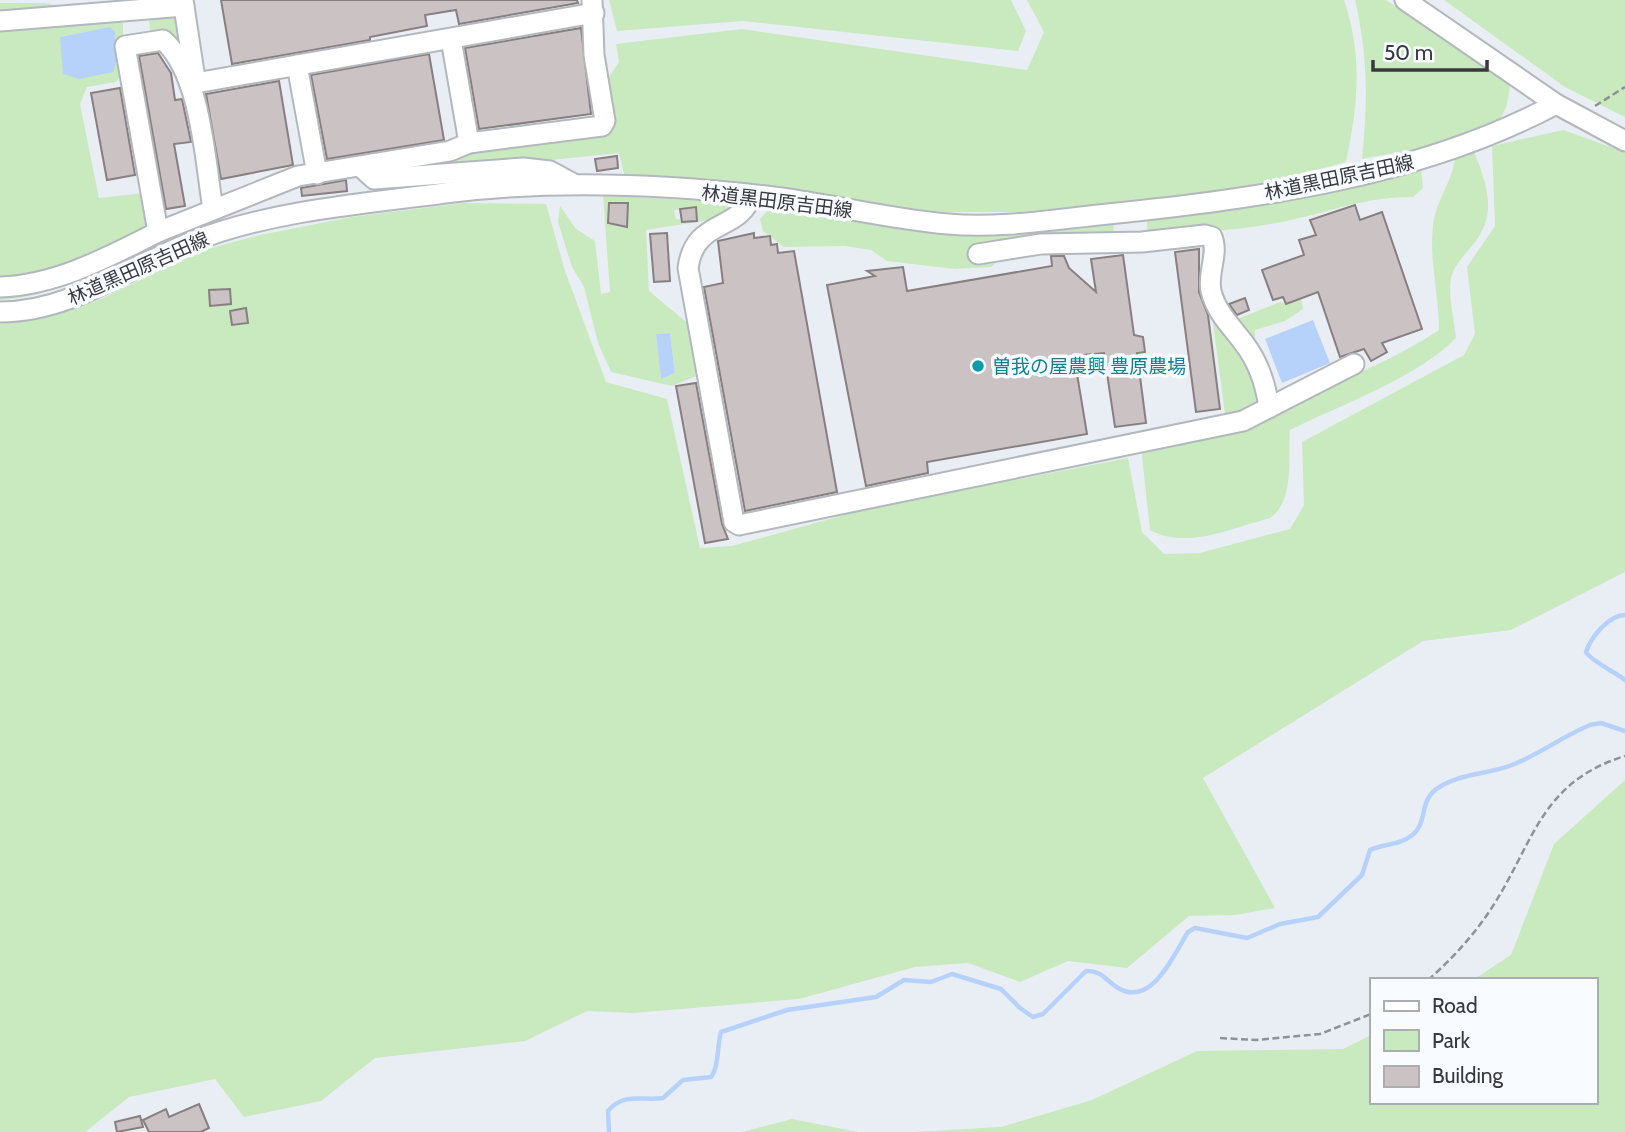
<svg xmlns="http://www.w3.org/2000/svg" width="1625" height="1132" viewBox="0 0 1625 1132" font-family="Cabin,'Noto Sans JP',sans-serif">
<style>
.green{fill:#c9e9bf;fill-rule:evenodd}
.water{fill:#b6d2fb}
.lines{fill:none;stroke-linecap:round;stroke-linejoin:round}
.stream{stroke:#b6d2fb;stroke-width:4.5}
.building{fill:#cbc2c4;stroke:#877f81;stroke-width:2}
.minor-casing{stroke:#b3b7be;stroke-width:23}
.path{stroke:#8e9196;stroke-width:2.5;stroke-dasharray:7 3.5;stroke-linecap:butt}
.minor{stroke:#fff;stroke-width:19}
.culture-dot{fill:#0f9aa8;stroke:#f8fbff;stroke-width:2.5}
.labels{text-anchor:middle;stroke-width:7;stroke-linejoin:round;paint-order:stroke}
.street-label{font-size:19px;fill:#38393c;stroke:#f8fbff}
.culture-label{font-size:19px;fill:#0d838f;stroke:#f8fbff;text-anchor:start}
</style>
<rect width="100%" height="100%" fill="#e9eef4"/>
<g class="green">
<polygon points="609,0 1011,0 1026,31 1018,51 743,21 617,31"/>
<path d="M1027 0H1344C1363 56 1358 105 1346 162L1255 186 1158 200 1020 212H942L855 202 759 185 635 178 624 174 619 153 461 169 382 172C456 150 535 140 612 130L609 77 619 62 616 44 742 29 1027 70 1044 32Z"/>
<path d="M1355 0H1386L1510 84C1509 100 1505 119 1491 128 1465 145 1394 152 1362 159 1368 103 1368 56 1355 0Z"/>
<polygon points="1444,0 1625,0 1625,117 1565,87"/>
<path d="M0 3H45L123 23V72L116 82 87 87 80 104 99 198 144 193 155 244C106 267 55 297 0 300ZM109 27 116 42 115 52 60 37Z"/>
<polygon points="148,14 176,16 188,58 151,35"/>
<polygon points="1563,130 1625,152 1625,572 1511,630 1423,641 1203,778 1275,908 1235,915 1189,916 1127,968 1068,961 1020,982 968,963 915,967 799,999 633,1013 587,1011 525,1041 375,1058 321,1101 244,1117 215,1079 129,1097 85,1132 0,1132 0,324 55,315 101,299 200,251 260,235 352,217 463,203 546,204 565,271 606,382 667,399 700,548 732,546 870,508 1128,458 1142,532 1164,554 1200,553 1290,529 1304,505 1302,442 1464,355 1475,334 1467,267 1495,226 1492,146"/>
<path d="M1474 151C1486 183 1498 212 1475 242 1466 254 1455 263 1451 278 1448 296 1454 319 1456 338 1415 379 1342 404 1290 430 1288 457 1295 501 1270 518 1232 528 1187 550 1150 530L1141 447C1242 415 1350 388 1439 330 1439 295 1429 261 1433 226 1435 202 1452 183 1455 158Z"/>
<path d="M1421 168 1423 188 1413 197C1365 197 1336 210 1291 220 1245 230 1200 233 1152 234L1147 229V216Z"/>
<path d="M603 195 733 203 732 210 722 218 646 230 649 291 692 327 699 375 672 386 611 372 598 343 584 287 572 267 558 222 560 206 576 229 595 241 601 294 610 292ZM695 208 697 221 676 219 674 210ZM670 333 675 373 661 379 656 334Z"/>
<polygon points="773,204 947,228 1113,217 1114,237 999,260 991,267 955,269 887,261 871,250 845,246 784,247 763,231 760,219"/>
<polygon points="1301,298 1303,309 1285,321 1255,330 1255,338 1274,397 1244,411 1225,414 1213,323 1235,320 1280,302 1286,304"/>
<polygon points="1625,780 1625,1132 914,1132 1001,1127 1092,1100 1197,1051 1343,1049 1371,1035 1371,1102 1595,1102 1595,980 1473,980 1511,955 1554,844"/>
<polygon points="792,1119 858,1132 742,1132"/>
</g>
<g class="water">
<polygon points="109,27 115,31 115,51 118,56 113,72 80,79 63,74 60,37"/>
<polygon points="1313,320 1330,363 1282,383 1265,339"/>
<polygon points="670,333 675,373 661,379 656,334"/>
</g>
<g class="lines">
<g class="stream">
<path d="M1625 615C1609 615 1591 637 1586 652 1591 661 1615 672 1625 680"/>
<path d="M609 1132 608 1111C624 1092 642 1101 663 1098L683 1080 711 1077C719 1067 717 1046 721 1032L787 1010 876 997 904 980 931 982 952 974 1001 989 1020 1008 1033 1017 1043 1014 1086 971C1103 971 1105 980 1118 988 1152 1008 1174 954 1188 932L1195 928 1247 938 1280 924 1318 917 1362 875 1370 850C1384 843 1398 846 1411 836 1428 824 1419 803 1435 790 1457 773 1487 775 1512 765 1540 754 1563 736 1590 725L1601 723 1625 731"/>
</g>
</g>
<g class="building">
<polygon points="221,0 577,0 578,3 459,24 456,10 425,15 427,26 370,37 370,40 232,64"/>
<polygon points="581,28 591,114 479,129 465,48"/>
<polygon points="158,53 171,73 175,100 182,99 191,142 174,144 185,206 166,209 139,56"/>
<polygon points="429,54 444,140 327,159 311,75"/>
<polygon points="279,81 293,165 221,179 206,94"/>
<polygon points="120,88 135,175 107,180 91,93"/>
<polygon points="617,156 618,168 597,171 595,159"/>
<polygon points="346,180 347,191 302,196 301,188"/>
<polygon points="609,203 628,203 627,227 608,223"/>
<polygon points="1355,205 1360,220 1382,212 1422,329 1382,343 1387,352 1371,361 1364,349 1340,357 1318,292 1286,304 1283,297 1273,300 1262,270 1304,255 1299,240 1316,235 1310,220"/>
<polygon points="696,207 697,221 682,222 680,209"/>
<polygon points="667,233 670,281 654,282 650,234"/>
<polygon points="754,233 754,238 770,236 771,245 777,244 778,253 794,251 837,492 745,511 704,287 723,283 718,241"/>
<polygon points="1199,249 1199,292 1208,315 1220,409 1196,412 1175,252"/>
<polygon points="1123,255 1134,335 1143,337 1145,352 1137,353 1146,423 1115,427 1104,353 1074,356 1087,434 927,462 928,473 866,486 827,285 875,276 867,271 903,267 907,291 1052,266 1051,256 1064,256 1069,268 1096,292 1091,259"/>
<polygon points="230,289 231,304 210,306 209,290"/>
<polygon points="1245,298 1249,310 1237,315 1229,304"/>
<polygon points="246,308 248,323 232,325 230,311"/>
<polygon points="696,383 722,524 728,539 705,543 676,386"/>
<polygon points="199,1104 209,1128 201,1132 149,1132 143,1120 166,1109 169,1117"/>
<polygon points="140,1116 143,1127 117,1132 115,1122"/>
</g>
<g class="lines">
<defs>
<g id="minor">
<polyline points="183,0 195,79"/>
<polyline points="1405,0 1556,104 1625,141"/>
<polyline points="0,21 184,6"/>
<polyline points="451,39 469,143"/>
<polyline points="297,65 317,174"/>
<polyline points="190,84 594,13"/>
<polyline points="361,167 374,179 523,168 550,171 574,184"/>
<path d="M751 195C740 233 695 217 688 268L734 522 739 525 1243 421 1354 364"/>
<path d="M213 209C205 161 201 73 163 40L125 46 158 232 298 176 450 151 469 143 602 126 605 121 594 55 592 0"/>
<path d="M978 254 1041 244 1142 242 1205 235 1212 237C1219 254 1207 273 1211 291 1216 312 1231 326 1243 342 1258 361 1266 385 1269 408"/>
<path d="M0 287C57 285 108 257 158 232"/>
<path d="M0 312C72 312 130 266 194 241 272 210 370 203 453 192 555 180 664 184 766 196 827 203 887 219 948 224 1001 229 1055 219 1108 214 1261 198 1419 177 1556 104"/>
</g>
</defs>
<use href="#minor" class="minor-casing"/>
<g class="path">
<polyline points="1595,106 1625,87"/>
<path d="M1428 980C1451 960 1472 937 1489 912 1534 845 1538 783 1625 756"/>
<polyline points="1220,1038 1256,1040 1320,1034 1371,1014"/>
</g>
<use href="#minor" class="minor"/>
</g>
<circle class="culture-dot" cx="978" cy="366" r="7"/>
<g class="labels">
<g class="street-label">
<text transform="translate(1339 177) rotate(-12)" y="7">林道黒田原吉田線</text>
<text transform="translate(777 201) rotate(7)" y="7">林道黒田原吉田線</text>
<text transform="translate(138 268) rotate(-24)" y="7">林道黒田原吉田線</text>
</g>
<g class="culture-label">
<text x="992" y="373">曽我の屋農興 豊原農場</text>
</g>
</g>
<rect x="1370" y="978" width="228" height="126" fill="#f8fbff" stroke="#abadb1" stroke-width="2"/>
<rect x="1384" y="1001" width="35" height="10" fill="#ffffff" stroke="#abadb1" stroke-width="2"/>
<text x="1432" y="1013" font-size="21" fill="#38393c">Road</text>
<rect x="1384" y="1030" width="35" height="21" fill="#c9e9bf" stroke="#abadb1" stroke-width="2"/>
<text x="1432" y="1048" font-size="21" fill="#38393c">Park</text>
<rect x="1384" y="1066" width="35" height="21" fill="#cbc2c4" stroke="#abadb1" stroke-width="2"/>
<text x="1432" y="1083" font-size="21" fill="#38393c">Building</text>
<path d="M1373 60v10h114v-10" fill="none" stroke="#38393c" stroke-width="3.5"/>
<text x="1384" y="60" font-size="21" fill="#38393c" stroke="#f8fbff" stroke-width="5" paint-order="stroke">50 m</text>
</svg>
